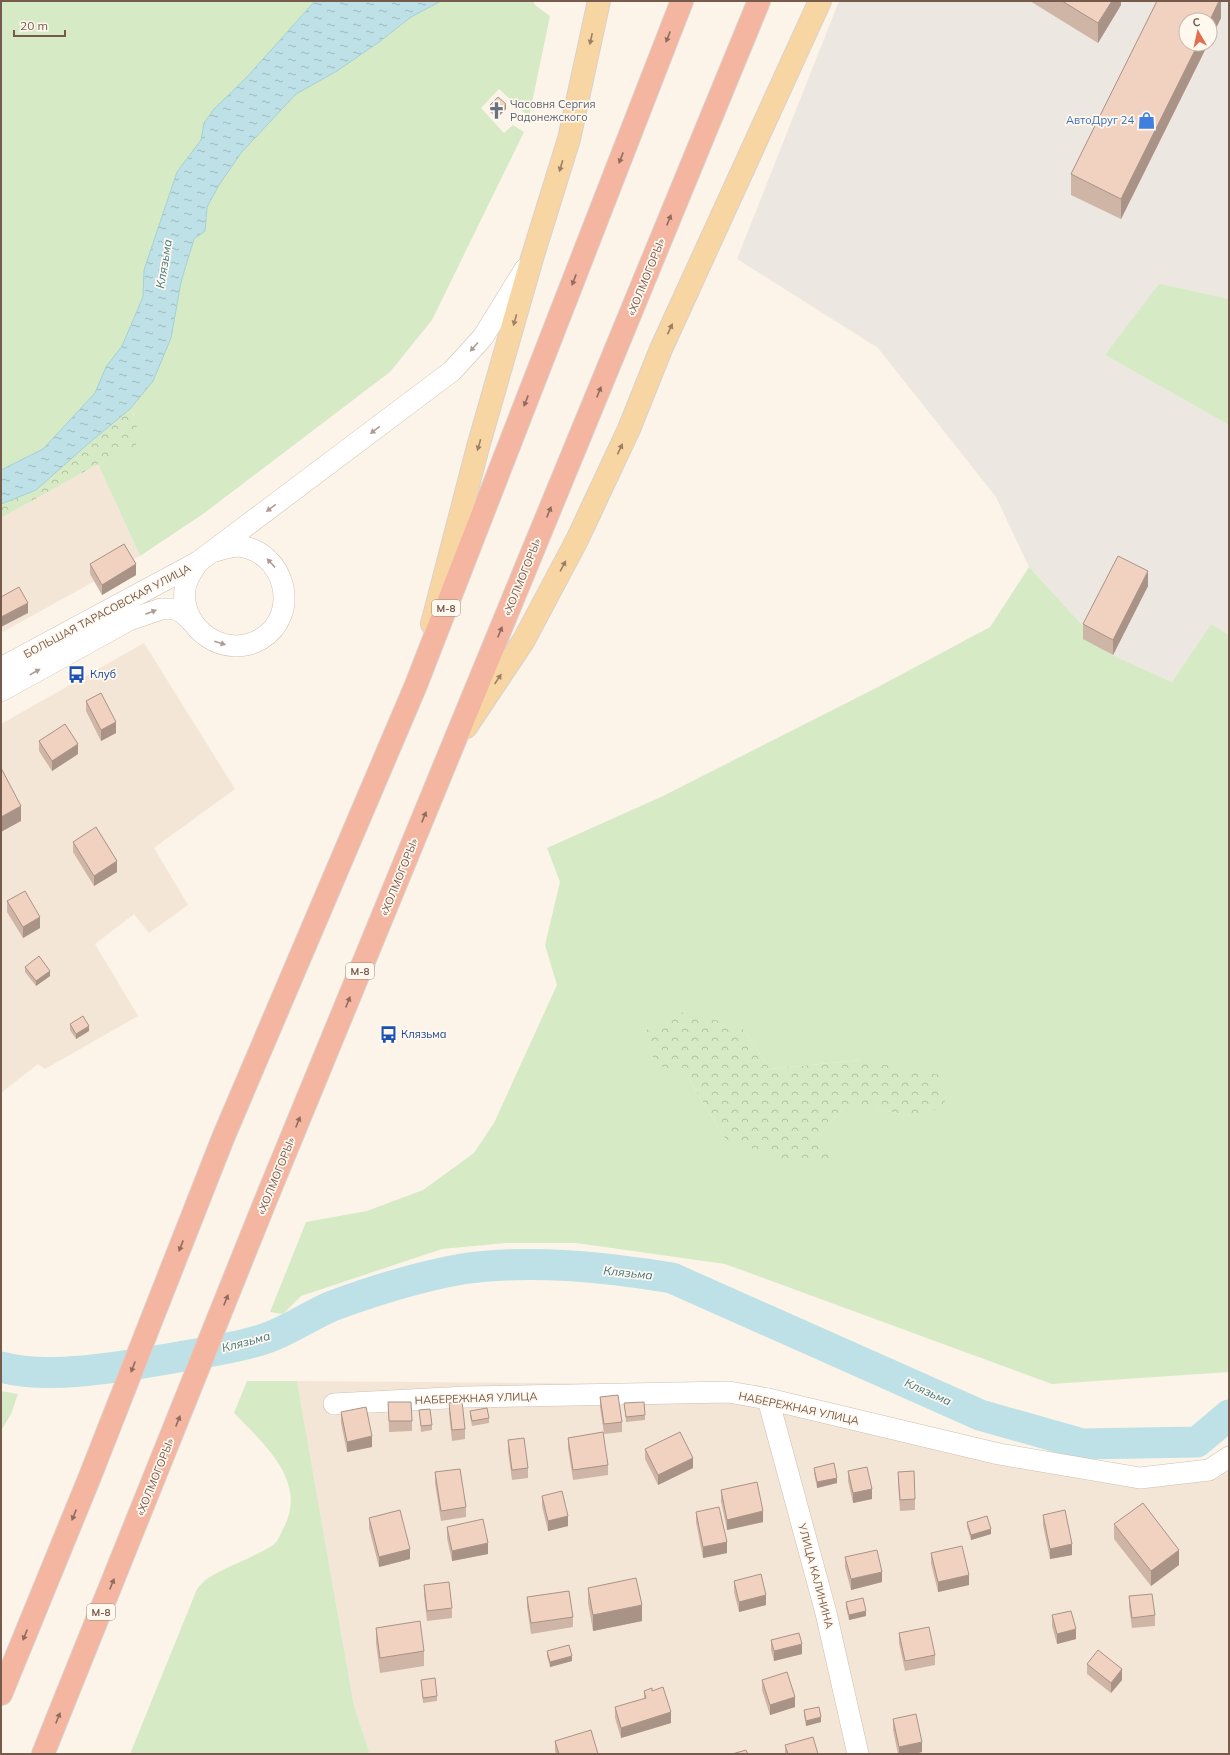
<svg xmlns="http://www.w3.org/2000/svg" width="1230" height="1755" viewBox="0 0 1230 1755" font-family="Mulish,sans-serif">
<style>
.residential{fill:#f4e6d7}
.industrial{fill:#ede7e1;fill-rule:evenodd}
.green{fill:#d6eac6;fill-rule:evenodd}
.forest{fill:url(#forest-crowns)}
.water{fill:url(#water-ripples);stroke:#a3d0d7}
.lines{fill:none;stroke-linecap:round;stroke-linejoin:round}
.river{stroke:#bde1e6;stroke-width:31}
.minor-casing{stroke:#d0beb0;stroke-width:22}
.major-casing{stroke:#d9d1cd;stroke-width:24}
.highway-casing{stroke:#d9d1cd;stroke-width:24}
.minor{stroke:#fff;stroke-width:21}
.major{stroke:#f8d6a3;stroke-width:22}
.highway{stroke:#f4b5a1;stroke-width:22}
.wall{fill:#cfb5a5}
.shaded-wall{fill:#a99386}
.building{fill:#f1d2c0;stroke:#a99386}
.oneway{fill:#8f6c5d}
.oneway2{fill:#9d7f66}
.oneway3{fill:#ad9c94}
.labels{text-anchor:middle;stroke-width:3.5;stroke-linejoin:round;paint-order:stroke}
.shield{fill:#fff8ef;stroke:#9f897d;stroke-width:1}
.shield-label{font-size:10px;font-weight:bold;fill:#765a4c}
.worship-label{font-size:11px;fill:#5b616d;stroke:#fff8ef;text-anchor:start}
.shop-label{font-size:11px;fill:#366cbe;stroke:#fff8ef;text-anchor:end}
.street-label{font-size:11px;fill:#765a4c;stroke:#fff8ef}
.transit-label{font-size:11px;fill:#164399;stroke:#fff8ef;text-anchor:start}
.water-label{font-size:12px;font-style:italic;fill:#437881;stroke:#fff8ef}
</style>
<defs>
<pattern id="forest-crowns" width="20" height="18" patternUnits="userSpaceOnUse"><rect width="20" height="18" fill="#d6eac6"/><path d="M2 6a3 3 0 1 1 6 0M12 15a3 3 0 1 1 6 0" fill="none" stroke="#b2c1a3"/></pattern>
<pattern id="water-ripples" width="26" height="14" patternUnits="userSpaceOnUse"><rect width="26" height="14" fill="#bde1e6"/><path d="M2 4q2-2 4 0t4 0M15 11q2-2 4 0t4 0" fill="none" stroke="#9eb9bd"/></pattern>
</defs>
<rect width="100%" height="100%" fill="#fcf4e8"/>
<g class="residential">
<polygon points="98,464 140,556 1,633 1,518"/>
<polygon points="144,643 235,789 154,848 188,905 149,933 134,914 95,944 138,1016 45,1069 38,1064 1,1093 1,724"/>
<polygon points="297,1381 758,1385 1014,1457 1144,1487 1214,1480 1229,1471 1229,1754 370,1754 354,1706"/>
</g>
<path class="industrial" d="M839 1H1229V299L1219 297 1105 355 1229 425V635L1211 624 1172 682 1108 653 1029 567 996 497 878 348 737 259ZM1186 20H1210V44H1186Z"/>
<g class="green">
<polygon points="1,1 315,1 246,78 214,109 204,123 201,140 177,172 144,270 143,297 122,346 106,367 95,393 43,449 1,470"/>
<polygon points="441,1 533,1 535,5 550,16 529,117 499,89 481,108 504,133 513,125 524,132 432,320 390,372 203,514 140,556 98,464 111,457 134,415 130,409 153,381 171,338 181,282 194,239 205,231 207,207 219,185 241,153 296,94 337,71 379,42 411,17"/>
<polygon points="1159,284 1229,299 1229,425 1105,355"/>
<path d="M1029 567 1108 653 1172 682 1211 624 1229 635V1372L1052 1384 725 1264 576 1243H505L442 1249 301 1296 283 1314 270 1312 306 1222 367 1211 423 1190 474 1153 494 1123 557 985 545 945 560 882 547 848 663 796 878 687 990 627ZM741 1026 770 1069 860 1060 946 1106 911 1116 877 1109H843L819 1135 726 1140 688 1078Z"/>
<path d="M247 1381H297L354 1706 370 1754H130L197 1589C201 1585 205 1579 210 1577 230 1565 253 1558 273 1545 278 1542 281 1533 284 1527 308 1481 263 1443 234 1413Z"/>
<polygon points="1,1391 18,1394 11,1414 1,1431"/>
</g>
<g class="forest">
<path d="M130 409C138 421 138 432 136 446L111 457 1 518V504L36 490 89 443Z"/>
<polygon points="676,1011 741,1026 770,1069 860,1060 939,1075 946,1107 911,1116 877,1109 843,1109 819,1135 831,1159 795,1162 726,1140 688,1078 655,1064 645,1031"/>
</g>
<polygon class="water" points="315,1 441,1 411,17 379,42 337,71 296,94 241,153 219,185 207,207 205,231 194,239 181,282 171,338 153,381 130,409 89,443 36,490 1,504 1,470 43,449 95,393 106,367 122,346 143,297 144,270 177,172 201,140 204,123 214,109 246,78"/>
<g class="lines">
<path class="river" d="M1 1367C50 1381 129 1365 179 1357 207 1352 237 1348 264 1339 288 1331 309 1316 332 1306 370 1292 422 1276 462 1269 531 1259 604 1267 672 1278L980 1415 1082 1444 1197 1442 1229 1415"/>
<defs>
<g id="minor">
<path d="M198 562C192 571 186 579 185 589 180 630 226 660 261 639 301 615 286 552 239 546 231 546 223 549 215 551"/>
<polyline points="1,668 198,562 452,371 483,337 525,269"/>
<polyline points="1,691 129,620 161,609 175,609 183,613 190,620"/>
<polyline points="768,1399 826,1613 858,1754"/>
<polyline points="334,1404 466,1397 729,1392 768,1399 999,1454 1140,1478 1209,1470 1229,1457"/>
</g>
<g id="major">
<polyline points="432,624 478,447 533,255 569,139 599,1"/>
<polyline points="466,727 524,640 577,540 629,429 661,349 820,1"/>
</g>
<g id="highway">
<polyline points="1,1694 89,1479 223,1138 416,685 682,1"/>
<polyline points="43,1754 267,1197 759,1"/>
</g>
</defs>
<use href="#minor" class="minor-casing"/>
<use href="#major" class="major-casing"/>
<use href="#highway" class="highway-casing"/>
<use href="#minor" class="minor"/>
<use href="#major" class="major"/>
<use href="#highway" class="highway"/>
</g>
<g class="wall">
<polygon points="1030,1 1121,1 1121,5 1098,43"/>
<polygon points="1221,1 1221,18 1121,219 1071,195 1071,174"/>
<polygon points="489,106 506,109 497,118 489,111"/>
<polygon points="90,564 136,575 102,595 90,574"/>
<polygon points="1148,586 1113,655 1083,639 1083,624"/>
<polygon points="86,701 116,733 101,741 86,711"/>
<polygon points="39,741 78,754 52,771 39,751"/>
<polygon points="73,842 117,872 94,886 73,852"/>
<polygon points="7,901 40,928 23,938 7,912"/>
<polygon points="25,967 50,976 36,986 25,972"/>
<polygon points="70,1024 89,1031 76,1039 70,1030"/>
<polygon points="600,1397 622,1422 622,1432 604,1434 600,1407"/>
<polygon points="388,1402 412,1421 412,1431 389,1432"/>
<polygon points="449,1403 465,1429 465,1439 452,1441 449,1413"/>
<polygon points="624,1403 645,1415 645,1420 626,1422"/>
<polygon points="419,1410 432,1425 432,1430 421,1432"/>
<polygon points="470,1411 489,1418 489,1423 472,1426 470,1416"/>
<polygon points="341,1412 372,1447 347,1452 341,1423"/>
<polygon points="568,1438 608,1465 608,1475 573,1480 568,1448"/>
<polygon points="508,1440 528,1468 528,1478 512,1480 508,1451"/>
<polygon points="645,1449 693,1468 658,1485 645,1459"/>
<polygon points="814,1468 837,1483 817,1488 814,1473"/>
<polygon points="848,1471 872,1499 853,1503 848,1481"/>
<polygon points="435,1472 466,1507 466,1517 441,1521 435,1483"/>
<polygon points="898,1472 915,1499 915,1510 900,1511 898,1482"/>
<polygon points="721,1490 763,1522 727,1530 721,1501"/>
<polygon points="542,1496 568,1526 548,1531 542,1506"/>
<polygon points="696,1512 727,1553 703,1558 696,1522"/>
<polygon points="1043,1515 1072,1555 1050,1559 1043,1525"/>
<polygon points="369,1518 410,1559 379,1567 369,1528"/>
<polygon points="967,1522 991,1534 971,1540 967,1527"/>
<polygon points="1114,1524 1179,1565 1151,1586 1114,1539"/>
<polygon points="447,1527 488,1554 452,1561 447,1538"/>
<polygon points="931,1553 969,1585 938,1592 931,1563"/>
<polygon points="845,1557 882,1582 851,1590 845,1567"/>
<polygon points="734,1581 766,1605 739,1612 734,1592"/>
<polygon points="424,1585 452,1608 452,1618 427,1621 424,1595"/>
<polygon points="588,1588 642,1621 593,1631 588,1603"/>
<polygon points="1129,1596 1155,1615 1155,1626 1132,1628 1129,1607"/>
<polygon points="527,1597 573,1617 573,1627 531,1634 527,1607"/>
<polygon points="846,1602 866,1616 849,1620 846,1608"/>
<polygon points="1052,1615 1076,1639 1057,1644 1052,1626"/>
<polygon points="376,1628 424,1651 424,1666 380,1673 376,1643"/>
<polygon points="899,1633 935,1655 935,1665 905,1671 899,1643"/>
<polygon points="771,1640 802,1654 774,1661 771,1650"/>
<polygon points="547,1651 572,1661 550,1667 547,1656"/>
<polygon points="1087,1664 1122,1680 1111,1693 1087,1674"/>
<polygon points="421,1680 437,1696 437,1701 423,1703"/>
<polygon points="762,1680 795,1707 770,1715 762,1690"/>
<polygon points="644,1691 652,1691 671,1723 621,1738 615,1718 615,1707 644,1699"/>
<polygon points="804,1710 821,1722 806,1726 804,1715"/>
<polygon points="893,1719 922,1752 914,1754 898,1754 893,1730"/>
<polygon points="555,1741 598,1754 556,1754 555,1751"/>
<polygon points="785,1745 818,1754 785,1754"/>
</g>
<g class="shaded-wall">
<polygon points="1112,1 1121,1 1121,5 1098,43 1098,23"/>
<polygon points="1219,1 1221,1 1221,18 1210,40 1210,20"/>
<polygon points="1198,44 1208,44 1121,219 1121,199"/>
<polygon points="506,104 506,109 497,118 497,113"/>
<polygon points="136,564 136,575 102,595 102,585"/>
<polygon points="1148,571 1148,586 1113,655 1113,640"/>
<polygon points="28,603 28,613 1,627 1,617"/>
<polygon points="116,722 116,733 101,741 101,730"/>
<polygon points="78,744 78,754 52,771 52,761"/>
<polygon points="21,806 21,821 1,832 1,817"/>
<polygon points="117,861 117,872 94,886 94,876"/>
<polygon points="40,917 40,928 23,938 23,927"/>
<polygon points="50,971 50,976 36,986 36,981"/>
<polygon points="89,1026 89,1031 76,1039 76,1034"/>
<polygon points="372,1436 372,1447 347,1452 347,1442"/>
<polygon points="693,1458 693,1468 658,1485 658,1475"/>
<polygon points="837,1478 837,1483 817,1488 817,1482"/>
<polygon points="872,1489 872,1499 853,1503 853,1493"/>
<polygon points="763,1511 763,1522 727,1530 727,1520"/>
<polygon points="568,1516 568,1526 548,1531 548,1521"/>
<polygon points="991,1529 991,1534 971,1540 971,1535"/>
<polygon points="727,1542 727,1553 703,1558 703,1547"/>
<polygon points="488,1543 488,1554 452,1561 452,1551"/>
<polygon points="1072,1544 1072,1555 1050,1559 1050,1549"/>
<polygon points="410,1549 410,1559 379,1567 379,1557"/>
<polygon points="1179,1550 1179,1565 1151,1586 1151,1571"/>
<polygon points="882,1572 882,1582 851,1590 851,1579"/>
<polygon points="969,1575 969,1585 938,1592 938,1582"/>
<polygon points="766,1595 766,1605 739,1612 739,1602"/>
<polygon points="642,1605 642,1621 593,1631 593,1615"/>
<polygon points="866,1611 866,1616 849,1620 849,1615"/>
<polygon points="1076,1629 1076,1639 1057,1644 1057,1634"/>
<polygon points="802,1644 802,1654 774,1661 774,1651"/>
<polygon points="572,1656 572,1661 550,1667 550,1662"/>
<polygon points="1122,1669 1122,1680 1111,1693 1111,1683"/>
<polygon points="795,1697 795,1707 770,1715 770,1705"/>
<polygon points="671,1712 671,1723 621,1738 621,1728"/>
<polygon points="821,1717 821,1722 806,1726 806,1721"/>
<polygon points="922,1742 922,1752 914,1754 899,1754 899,1747"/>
</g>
<g class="building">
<polygon points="1062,1 1112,1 1098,23"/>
<polygon points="1157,1 1219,1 1210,20 1186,20 1186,44 1198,44 1121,199 1071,174"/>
<polygon points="498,97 506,104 497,113 489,106"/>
<polygon points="124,544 136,564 102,585 90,564"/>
<polygon points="1118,556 1148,571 1113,640 1083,624"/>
<polygon points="19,587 28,603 1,617 1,597"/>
<polygon points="101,693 116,722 101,730 86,701"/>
<polygon points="65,724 78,744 52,761 39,741"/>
<polygon points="1,768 21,806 1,817"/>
<polygon points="96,827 117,861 94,876 73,842"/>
<polygon points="25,891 40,917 23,927 7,901"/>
<polygon points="39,956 50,971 36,981 25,967"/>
<polygon points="83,1016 89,1026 76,1034 70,1024"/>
<polygon points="618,1395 622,1422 604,1424 600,1397"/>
<polygon points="462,1401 465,1429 452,1430 449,1403"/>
<polygon points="388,1402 411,1402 412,1421 389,1421"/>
<polygon points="644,1402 645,1415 626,1417 624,1403"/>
<polygon points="366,1407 372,1436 347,1442 341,1412"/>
<polygon points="487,1408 489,1418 472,1421 470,1411"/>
<polygon points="430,1409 432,1425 421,1426 419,1410"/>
<polygon points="603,1432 608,1465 573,1470 568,1438"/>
<polygon points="680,1432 693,1458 658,1475 645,1449"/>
<polygon points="524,1438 528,1468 512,1470 508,1440"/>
<polygon points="834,1463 837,1478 817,1482 814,1468"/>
<polygon points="867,1467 872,1489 853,1493 848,1471"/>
<polygon points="460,1469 466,1507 441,1511 435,1472"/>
<polygon points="914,1471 915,1499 900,1500 898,1472"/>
<polygon points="757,1482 763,1511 727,1520 721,1490"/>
<polygon points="562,1491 568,1516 548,1521 542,1496"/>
<polygon points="1143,1503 1179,1550 1151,1571 1114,1524"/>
<polygon points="719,1507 727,1542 703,1547 696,1512"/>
<polygon points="400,1510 410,1549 379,1557 369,1518"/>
<polygon points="1065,1510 1072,1544 1050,1549 1043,1515"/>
<polygon points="987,1516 991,1529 971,1535 967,1522"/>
<polygon points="483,1519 488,1543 452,1551 447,1527"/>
<polygon points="962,1546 969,1575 938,1582 931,1553"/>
<polygon points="877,1550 882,1572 851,1579 845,1557"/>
<polygon points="761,1574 766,1595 739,1602 734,1581"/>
<polygon points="636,1578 642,1605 593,1615 588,1588"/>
<polygon points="449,1582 452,1608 427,1611 424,1585"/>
<polygon points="569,1591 573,1617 531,1623 527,1597"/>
<polygon points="1152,1594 1155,1615 1132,1618 1129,1596"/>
<polygon points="863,1598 866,1611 849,1615 846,1602"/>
<polygon points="1071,1611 1076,1629 1057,1634 1052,1615"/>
<polygon points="420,1621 424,1651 380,1658 376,1628"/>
<polygon points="929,1627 935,1655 905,1661 899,1633"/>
<polygon points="799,1633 802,1644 774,1651 771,1640"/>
<polygon points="569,1645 572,1656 550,1662 547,1651"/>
<polygon points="1098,1650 1122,1669 1111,1683 1087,1664"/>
<polygon points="787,1672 795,1697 770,1705 762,1680"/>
<polygon points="435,1678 437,1696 423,1698 421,1680"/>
<polygon points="663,1687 671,1712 621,1728 615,1707 646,1698 644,1691 652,1688 652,1691"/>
<polygon points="819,1707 821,1717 806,1721 804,1710"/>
<polygon points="916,1714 922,1742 899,1747 893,1719"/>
<polygon points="591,1730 598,1754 559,1754 555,1741"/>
<polygon points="813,1737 818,1754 788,1754 785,1745"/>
<polygon points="746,1750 748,1754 732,1754"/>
</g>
<defs><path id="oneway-solid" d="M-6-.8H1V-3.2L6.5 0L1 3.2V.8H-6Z"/></defs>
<g class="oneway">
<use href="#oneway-solid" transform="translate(668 37) rotate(111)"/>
<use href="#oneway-solid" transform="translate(621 158) rotate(111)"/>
<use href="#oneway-solid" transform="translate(669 220) rotate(-68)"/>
<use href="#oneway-solid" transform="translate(574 280) rotate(111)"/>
<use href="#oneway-solid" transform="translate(599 392) rotate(-68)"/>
<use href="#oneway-solid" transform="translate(526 401) rotate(111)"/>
<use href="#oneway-solid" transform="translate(549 512) rotate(-68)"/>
<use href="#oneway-solid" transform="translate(500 632) rotate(-68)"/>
<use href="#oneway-solid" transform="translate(424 817) rotate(-68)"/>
<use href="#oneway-solid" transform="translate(348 1002) rotate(-68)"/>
<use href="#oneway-solid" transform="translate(298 1122) rotate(-68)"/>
<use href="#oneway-solid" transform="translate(181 1246) rotate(111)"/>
<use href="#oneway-solid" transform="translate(226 1300) rotate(-68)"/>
<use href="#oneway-solid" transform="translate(133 1367) rotate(111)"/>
<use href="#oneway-solid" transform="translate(178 1421) rotate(-68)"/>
<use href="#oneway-solid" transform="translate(74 1515) rotate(112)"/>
<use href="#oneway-solid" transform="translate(112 1584) rotate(-68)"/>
<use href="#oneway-solid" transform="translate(25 1635) rotate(112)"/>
<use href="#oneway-solid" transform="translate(58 1718) rotate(-68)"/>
</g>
<g class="oneway2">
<use href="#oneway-solid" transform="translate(591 39) rotate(102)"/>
<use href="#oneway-solid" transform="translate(561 166) rotate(107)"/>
<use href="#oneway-solid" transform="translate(515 320) rotate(106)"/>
<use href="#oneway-solid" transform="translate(670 329) rotate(-65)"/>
<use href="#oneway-solid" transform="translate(479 445) rotate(106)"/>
<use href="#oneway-solid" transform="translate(620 449) rotate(-65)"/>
<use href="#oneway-solid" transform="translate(563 566) rotate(-62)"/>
<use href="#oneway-solid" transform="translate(498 679) rotate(-56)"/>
</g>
<g class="oneway3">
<use href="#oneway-solid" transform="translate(474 347) rotate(132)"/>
<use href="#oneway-solid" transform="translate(375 430) rotate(143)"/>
<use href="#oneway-solid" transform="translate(271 508) rotate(143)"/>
<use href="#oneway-solid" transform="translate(271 563) rotate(-133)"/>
<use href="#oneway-solid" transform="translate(151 612) rotate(-21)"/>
<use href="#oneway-solid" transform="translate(220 643) rotate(18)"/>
<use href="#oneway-solid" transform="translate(35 672) rotate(-29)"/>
</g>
<defs>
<symbol id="church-bare" viewBox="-9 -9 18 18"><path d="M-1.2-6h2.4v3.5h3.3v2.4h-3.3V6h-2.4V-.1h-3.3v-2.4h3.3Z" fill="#6b7280" stroke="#fff8ef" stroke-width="2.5" paint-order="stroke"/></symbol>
<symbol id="shop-bare" viewBox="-9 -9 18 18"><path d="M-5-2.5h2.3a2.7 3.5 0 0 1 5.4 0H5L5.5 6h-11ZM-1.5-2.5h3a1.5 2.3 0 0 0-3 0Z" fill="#3f7fe0" stroke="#fff8ef" stroke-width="2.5" paint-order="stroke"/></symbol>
<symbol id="bus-bare" viewBox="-9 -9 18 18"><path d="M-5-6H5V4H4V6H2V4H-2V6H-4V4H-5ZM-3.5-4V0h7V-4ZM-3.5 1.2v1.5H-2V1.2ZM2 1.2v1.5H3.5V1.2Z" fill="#1a4fb4" stroke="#fff8ef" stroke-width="2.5" paint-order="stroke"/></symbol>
</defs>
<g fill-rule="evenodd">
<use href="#church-bare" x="484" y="98" width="25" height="25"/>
<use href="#shop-bare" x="1134" y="108" width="25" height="25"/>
<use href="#bus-bare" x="64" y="662" width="25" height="25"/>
<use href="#bus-bare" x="376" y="1022" width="25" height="25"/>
</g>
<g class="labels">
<g class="shield">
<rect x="432" y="600" width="28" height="16" rx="3"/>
<rect x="346" y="963" width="28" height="16" rx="3"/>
<rect x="87" y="1604" width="28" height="16" rx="3"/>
</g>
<g class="shield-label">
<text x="446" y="612">М-8</text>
<text x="360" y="975">М-8</text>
<text x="101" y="1616">М-8</text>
</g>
<g class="worship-label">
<text x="510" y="108">Часовня Сергия<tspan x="510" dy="13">Радонежского</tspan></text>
</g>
<g class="shop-label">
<text x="1134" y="124">АвтоДруг 24</text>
</g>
<g class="street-label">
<text transform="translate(646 277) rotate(-68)" y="4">«ХОЛМОГОРЫ»</text>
<text transform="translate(522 577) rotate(-68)" y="4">«ХОЛМОГОРЫ»</text>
<text transform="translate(107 611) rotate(-28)" y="4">БОЛЬШАЯ ТАРАСОВСКАЯ УЛИЦА</text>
<text transform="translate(399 877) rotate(-68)" y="4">«ХОЛМОГОРЫ»</text>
<text transform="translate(276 1176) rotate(-68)" y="4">«ХОЛМОГОРЫ»</text>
<text transform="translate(476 1398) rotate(-2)" y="4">НАБЕРЕЖНАЯ УЛИЦА</text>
<text transform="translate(799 1408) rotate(12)" y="4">НАБЕРЕЖНАЯ УЛИЦА</text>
<text transform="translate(155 1477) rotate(-68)" y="4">«ХОЛМОГОРЫ»</text>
<text transform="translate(816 1576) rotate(75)" y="4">УЛИЦА КАЛИНИНА</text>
</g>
<g class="transit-label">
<text x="90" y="678">Клуб</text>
<text x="401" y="1038">Клязьма</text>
</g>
<g class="water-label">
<text transform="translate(164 264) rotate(-81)" y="4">Клязьма</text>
<text transform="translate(628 1273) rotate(6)" y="4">Клязьма</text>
<text transform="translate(246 1342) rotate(-15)" y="4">Клязьма</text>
<text transform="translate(928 1392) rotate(24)" y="4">Клязьма</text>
</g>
</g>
<rect width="1230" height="1755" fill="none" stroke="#765a4c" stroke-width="4"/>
<g transform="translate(1198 32) rotate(351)"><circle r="19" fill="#fff8ef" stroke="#c8b9ae"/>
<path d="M0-3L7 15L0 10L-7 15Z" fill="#e26e51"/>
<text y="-6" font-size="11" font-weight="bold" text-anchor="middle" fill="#765a4c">С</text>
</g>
<path d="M14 30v6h51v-6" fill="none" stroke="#765a4c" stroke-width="2"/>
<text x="20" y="30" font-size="12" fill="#765a4c" stroke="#fff8ef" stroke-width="3" paint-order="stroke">20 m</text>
</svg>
